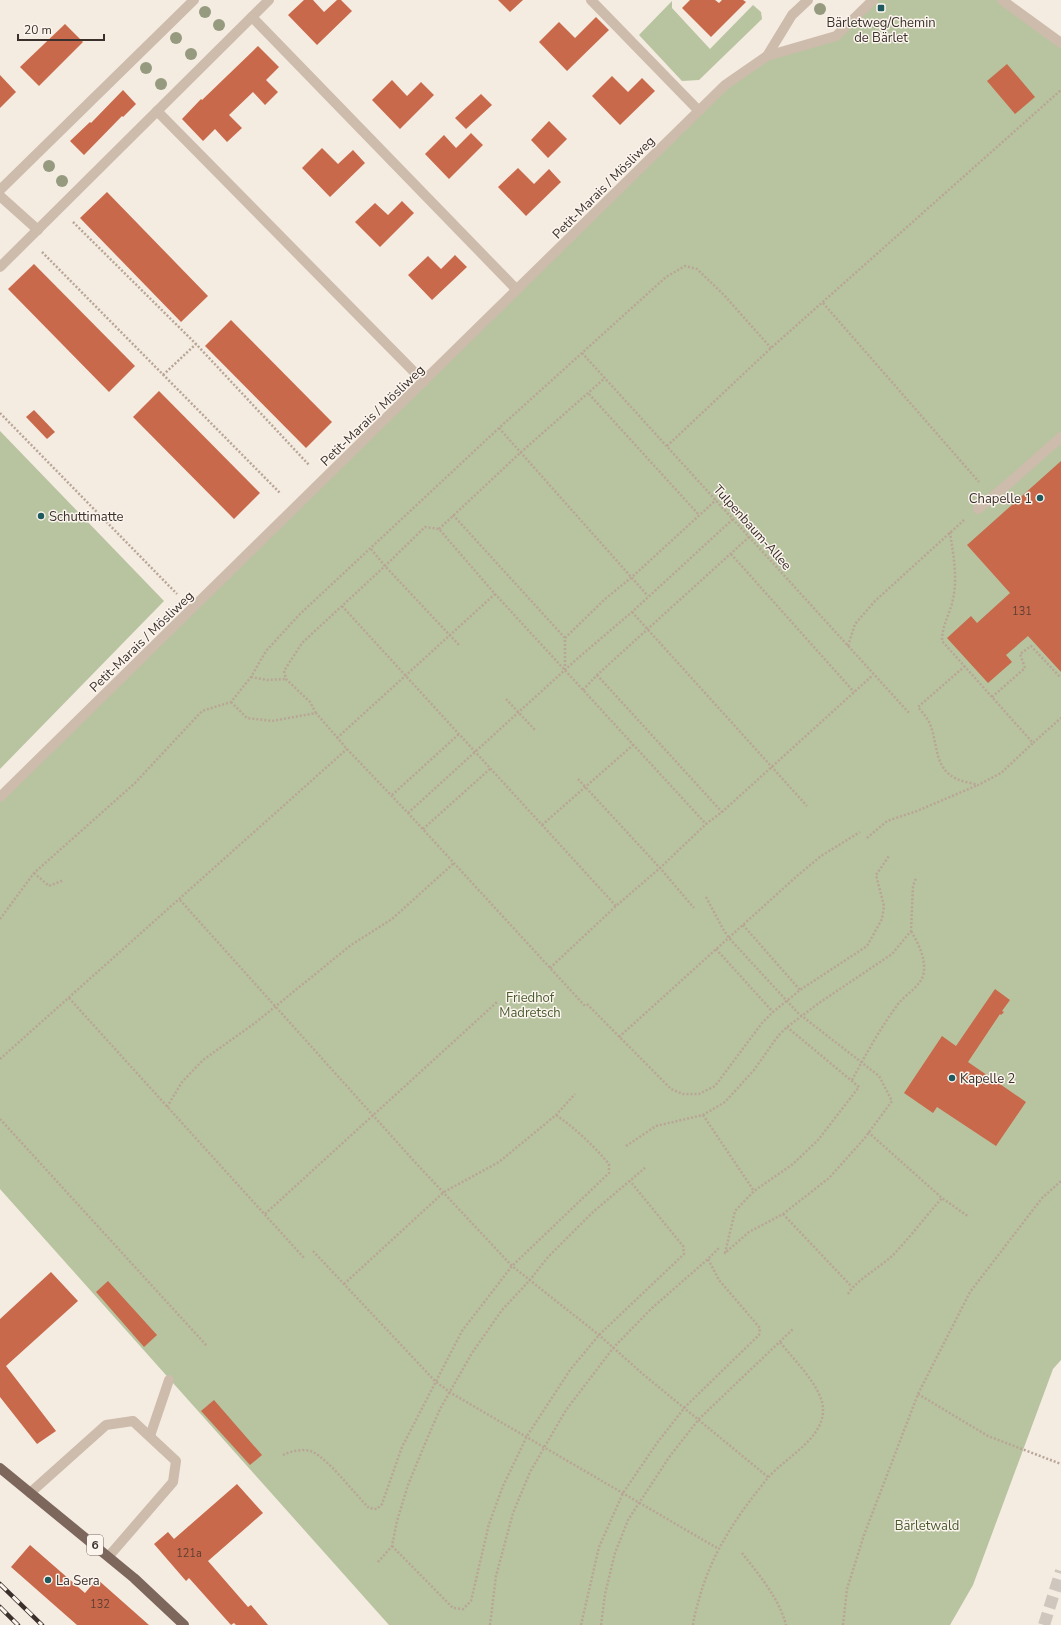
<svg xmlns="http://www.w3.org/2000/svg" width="1061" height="1625" viewBox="0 0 1061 1625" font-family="'Nunito Sans',sans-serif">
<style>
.green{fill:#b8c4a0}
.building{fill:#c8694b}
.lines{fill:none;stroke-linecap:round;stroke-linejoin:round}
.highway-tunnel{stroke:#cfc6bd;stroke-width:12;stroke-dasharray:12 6;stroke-linecap:butt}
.path{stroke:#b9a596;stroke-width:2.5;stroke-dasharray:2 2;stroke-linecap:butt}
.minor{stroke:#cdbbac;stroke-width:10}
.major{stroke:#7d675c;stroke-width:10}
.rail-casing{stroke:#3b302b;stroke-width:4.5}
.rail{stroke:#fbf5ee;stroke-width:3;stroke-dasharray:9;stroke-linecap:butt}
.tree{fill:#969b7f}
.poi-dot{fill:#1f5a5e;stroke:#fbf5ee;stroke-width:1.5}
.labels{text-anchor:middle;stroke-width:3;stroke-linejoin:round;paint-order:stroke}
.number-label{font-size:11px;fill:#5e3e33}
.shield{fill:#fbf5ee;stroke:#756b66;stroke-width:1}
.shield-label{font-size:12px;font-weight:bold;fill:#3b302b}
.poi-label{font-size:13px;fill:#3b302b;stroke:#fbf5ee;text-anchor:start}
.street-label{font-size:13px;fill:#3b302b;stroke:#fbf5ee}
.park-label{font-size:13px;fill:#4a5a2e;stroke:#fbf5ee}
</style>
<rect width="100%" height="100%" fill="#f4ebe1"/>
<g class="green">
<polygon points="873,0 1002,0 1061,43 1061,1360 1053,1369 973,1585 950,1625 389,1625 0,1189 0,797 699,111 767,56 836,36"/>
<polygon points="672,1 672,8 710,49 753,5 761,12 762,19 699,80 682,81 639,35"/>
<polygon points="0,431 164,601 0,769"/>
</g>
<g class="building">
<polygon points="304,0 313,0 324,12 337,0 341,0 352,11 317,45 288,15"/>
<polygon points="498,0 523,0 510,12"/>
<polygon points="690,0 715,0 719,3 722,0 743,0 746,2 711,37 682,8"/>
<polygon points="596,17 609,30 567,71 539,42 559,22 575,38"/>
<polygon points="65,24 83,42 39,86 20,67"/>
<polygon points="258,46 279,67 266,80 278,92 265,105 253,92 229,115 242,128 227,142 215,129 203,141 182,119 201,99 202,100"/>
<polygon points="1007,64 1035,97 1015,114 987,81"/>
<polygon points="0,75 16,92 0,108"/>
<polygon points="612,76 628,92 642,78 655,91 620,125 592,96"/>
<polygon points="392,80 407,96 421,82 434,95 400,129 372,100"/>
<polygon points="123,90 136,104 123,117 122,116 84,155 70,141 90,122 91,123"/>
<polygon points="481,94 492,105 466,129 455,118"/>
<polygon points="549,121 567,139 548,158 531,140"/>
<polygon points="471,133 483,145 449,179 425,154 444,135 456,148"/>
<polygon points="322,148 338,164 353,150 365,163 330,197 302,168"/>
<polygon points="518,168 534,184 549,169 561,182 526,216 498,187"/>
<polygon points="107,192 208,296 181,322 80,218"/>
<polygon points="402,201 414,213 380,247 355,222 375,203 388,215"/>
<polygon points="455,255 467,267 432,300 408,275 428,256 441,269"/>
<polygon points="34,264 135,366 109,392 8,289"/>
<polygon points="231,320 332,422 306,448 205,346"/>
<polygon points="159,391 260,493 234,519 133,417"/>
<polygon points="34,410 55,432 47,439 26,417"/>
<polygon points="1061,461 1061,672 1028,636 1006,655 1012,662 988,683 947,638 971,616 977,623 1010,593 967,545"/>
<polygon points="995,989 1010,1000 1002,1011 1004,1012 1001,1015 1000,1014 968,1062 1026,1102 996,1146 937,1107 933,1113 904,1093 942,1036 956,1046"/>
<polygon points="51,1272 78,1301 6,1366 56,1431 37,1444 0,1397 0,1319"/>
<polygon points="108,1281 157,1335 144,1347 96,1292"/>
<polygon points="214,1400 262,1455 250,1465 201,1411"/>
<polygon points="237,1484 263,1513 208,1561 248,1607 251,1605 268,1625 236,1625 234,1623 231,1625 189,1578 186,1581 154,1544 168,1532 174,1539"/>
<polygon points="30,1545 85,1593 97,1579 149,1625 77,1625 11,1567"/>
</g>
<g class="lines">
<polyline class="highway-tunnel" points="1044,1625 1061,1571"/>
<g class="path">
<polyline points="73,222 196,344 309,465"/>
<polyline points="42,252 280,493"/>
<polyline points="823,303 979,482"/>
<polyline points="582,353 910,714"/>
<polyline points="163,375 196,344"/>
<polyline points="589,394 699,515"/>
<polyline points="0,413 177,594"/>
<polyline points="499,428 648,596"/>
<polyline points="667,446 771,348 1061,90"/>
<polyline points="453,515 565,638"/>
<polyline points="439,529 520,453 605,378"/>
<path d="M950 532C953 554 958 577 953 599 950 614 942 625 942 641L1033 743 1061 718"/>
<polyline points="371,549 385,566 459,645"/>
<polyline points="731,554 854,692"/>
<polyline points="342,606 616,906"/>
<polyline points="632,612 807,806"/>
<polyline points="848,646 855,624 875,601 964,520"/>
<path d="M965 666 918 707C921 711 925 715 928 720 939 740 932 768 957 779 963 782 972 783 978 785L1001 773 1033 743"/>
<polyline points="565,670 565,638 605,599 632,577 716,500"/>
<polyline points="597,675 722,812"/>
<polyline points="251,677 267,680 286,679"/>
<polyline points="583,690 597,675 749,537"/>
<polyline points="992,697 1025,668 1020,654 1031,646 1061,678"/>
<polyline points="506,699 535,730"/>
<polyline points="231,702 247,718 272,721 316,713 347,749 408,813 585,1006"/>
<polyline points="316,713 310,702 286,679 284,671 302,643 385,566 425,527 439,529 495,594 706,824"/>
<polyline points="337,738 495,594"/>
<polyline points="578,779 660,868 694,908"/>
<polyline points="392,795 459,734"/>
<polyline points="408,813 578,658 632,612 733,519"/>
<polyline points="542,825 633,745"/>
<polyline points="423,829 491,768"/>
<polyline points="867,838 887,821 917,811 978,785"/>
<polyline points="34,873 49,886 64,880"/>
<polyline points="706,897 723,929 729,938 798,1013 879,1076 892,1101 864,1139 829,1178 783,1214 749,1232 725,1253 735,1211 754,1191 793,1164 818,1140 859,1087 787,1027"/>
<polyline points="180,900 413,1160 512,1266 599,1335 644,1375 768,1477"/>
<polyline points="0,919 34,873 135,783 202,711 231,702 251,677 266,651 300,614 499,428 666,277 685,266 697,269 724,295 771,348"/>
<polyline points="743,925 800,990"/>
<polyline points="716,949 773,1012"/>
<polyline points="550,968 616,906 660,868 706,824 722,812 873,675"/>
<polyline points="69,998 305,1259"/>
<polyline points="587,1004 671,1089 683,1094 699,1094 715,1086 762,1023 773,1012 800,990 867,946 882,919 884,906 876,875 889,856"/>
<polyline points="619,1037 797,876 821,856 860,832"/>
<polyline points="0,1059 347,749"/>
<path d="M852 1080C866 1054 881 1027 898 1004 907 993 923 985 924 971 925 956 918 943 911 931"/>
<polyline points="167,1107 182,1082 203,1060 255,1023 351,945 392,919 454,863"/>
<polyline points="703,1115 754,1191"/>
<polyline points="0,1119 207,1346"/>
<polyline points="868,1132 942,1198 969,1217"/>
<polyline points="626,1146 656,1126 703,1115 725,1102 754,1070 778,1036 787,1027 819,1003 892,954 911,931 913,886 916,878"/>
<polyline points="265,1214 497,1002"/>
<polyline points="783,1214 852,1287"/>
<polyline points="313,1251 435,1381 451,1393 717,1548"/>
<polyline points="344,1284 444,1192 499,1162 556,1115 575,1094"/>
<path d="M848 1294C857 1279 880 1268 894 1254 911 1236 926 1216 942 1198"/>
<polyline points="918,1394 988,1436 1061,1464"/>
<path d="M283 1455C291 1451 304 1448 313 1452 330 1461 354 1493 369 1508L377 1509 382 1504 402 1447 462 1331 512 1266 609 1173V1164C593 1145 576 1129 556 1115"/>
<polyline points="392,1546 453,1608 463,1609 471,1601 489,1524 503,1486 527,1436 570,1370 599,1335 684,1254 683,1246 630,1181"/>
<path d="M742 1553C759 1575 779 1598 786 1625"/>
<polyline points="378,1562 392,1546 397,1521 408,1485 424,1446 440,1409 472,1353 502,1310 529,1281 548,1257 593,1212 646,1167"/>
<polyline points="490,1625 496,1576 513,1513 530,1472 566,1410 614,1347 652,1308 708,1259 720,1247"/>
<polyline points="581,1625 599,1547 623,1493 657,1443 685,1407 759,1335 760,1328 719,1280 708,1259"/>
<polyline points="601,1625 605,1594 615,1553 628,1520 639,1503 670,1456 699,1419 793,1329"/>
<path d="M693 1625C694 1616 697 1607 699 1599 712 1552 737 1516 767 1479 784 1458 823 1440 823 1410 824 1389 793 1359 780 1342"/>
<polyline points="843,1625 847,1589 864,1535 918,1394 970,1292 1042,1198 1061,1181"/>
</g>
<g class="minor">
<polyline points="591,0 699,111"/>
<polyline points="1002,0 1061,43"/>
<polyline points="252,17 517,290"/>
<polyline points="767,56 792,15 808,0"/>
<polyline points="157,111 424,382"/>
<polyline points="0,190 194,0"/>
<polyline points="0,196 38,230"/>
<polyline points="0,267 269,0"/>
<polyline points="978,509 1008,484 1061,437"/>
<polyline points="0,797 725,85 767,56 836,36 873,0"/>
<polyline points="150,1436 169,1380"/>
<polyline points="30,1493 106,1425 133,1421 176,1461 173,1482 109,1556"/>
</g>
<polyline class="major" points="0,1468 134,1578 184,1625"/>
<defs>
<g id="rail">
<polyline points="0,1584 42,1625"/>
<polyline points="0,1607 18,1625"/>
</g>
</defs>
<use href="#rail" class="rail-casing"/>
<use href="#rail" class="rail"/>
</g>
<g class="tree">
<circle cx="820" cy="9" r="6"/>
<circle cx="205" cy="12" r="6"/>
<circle cx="219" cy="25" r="6"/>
<circle cx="176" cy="38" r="6"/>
<circle cx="191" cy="54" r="6"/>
<circle cx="146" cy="68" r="6"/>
<circle cx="161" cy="84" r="6"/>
<circle cx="49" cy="166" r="6"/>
<circle cx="62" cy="181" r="6"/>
</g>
<g class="poi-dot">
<rect x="877" y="4" width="8" height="8" rx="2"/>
<circle cx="1040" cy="498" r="4"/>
<circle cx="41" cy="516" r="4"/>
<circle cx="952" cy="1078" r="4"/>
<circle cx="48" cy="1580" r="4"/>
</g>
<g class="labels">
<g class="number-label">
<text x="1022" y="615">131</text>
<text x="189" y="1557">121a</text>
<text x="100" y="1608">132</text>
</g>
<rect class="shield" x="87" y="1535" width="16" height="20" rx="3"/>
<g class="shield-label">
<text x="95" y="1549">6</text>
</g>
<g class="poi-label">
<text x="881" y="27" text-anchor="middle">Bärletweg/Chemin<tspan x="881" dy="15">de Bärlet</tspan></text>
<text x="1032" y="503" text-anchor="end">Chapelle 1</text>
<text x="49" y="521">Schuttimatte</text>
<text x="960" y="1083">Kapelle 2</text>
<text x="56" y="1585">La Sera</text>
</g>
<g class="street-label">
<text transform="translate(603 187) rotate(-45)" y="5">Petit-Marais / Mösliweg</text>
<text transform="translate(372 415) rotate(-44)" y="5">Petit-Marais / Mösliweg</text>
<text transform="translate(753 527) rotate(48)" y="5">Tulpenbaum-Allee</text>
<text transform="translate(141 641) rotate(-44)" y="5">Petit-Marais / Mösliweg</text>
</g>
<g class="park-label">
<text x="530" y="1002">Friedhof<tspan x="530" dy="15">Madretsch</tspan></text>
<text x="927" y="1530">Bärletwald</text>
</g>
</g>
<path d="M18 34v6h86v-6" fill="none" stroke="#3b302b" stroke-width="2"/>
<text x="24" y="34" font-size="12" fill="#3b302b" stroke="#fbf5ee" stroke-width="3" paint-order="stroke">20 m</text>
</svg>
